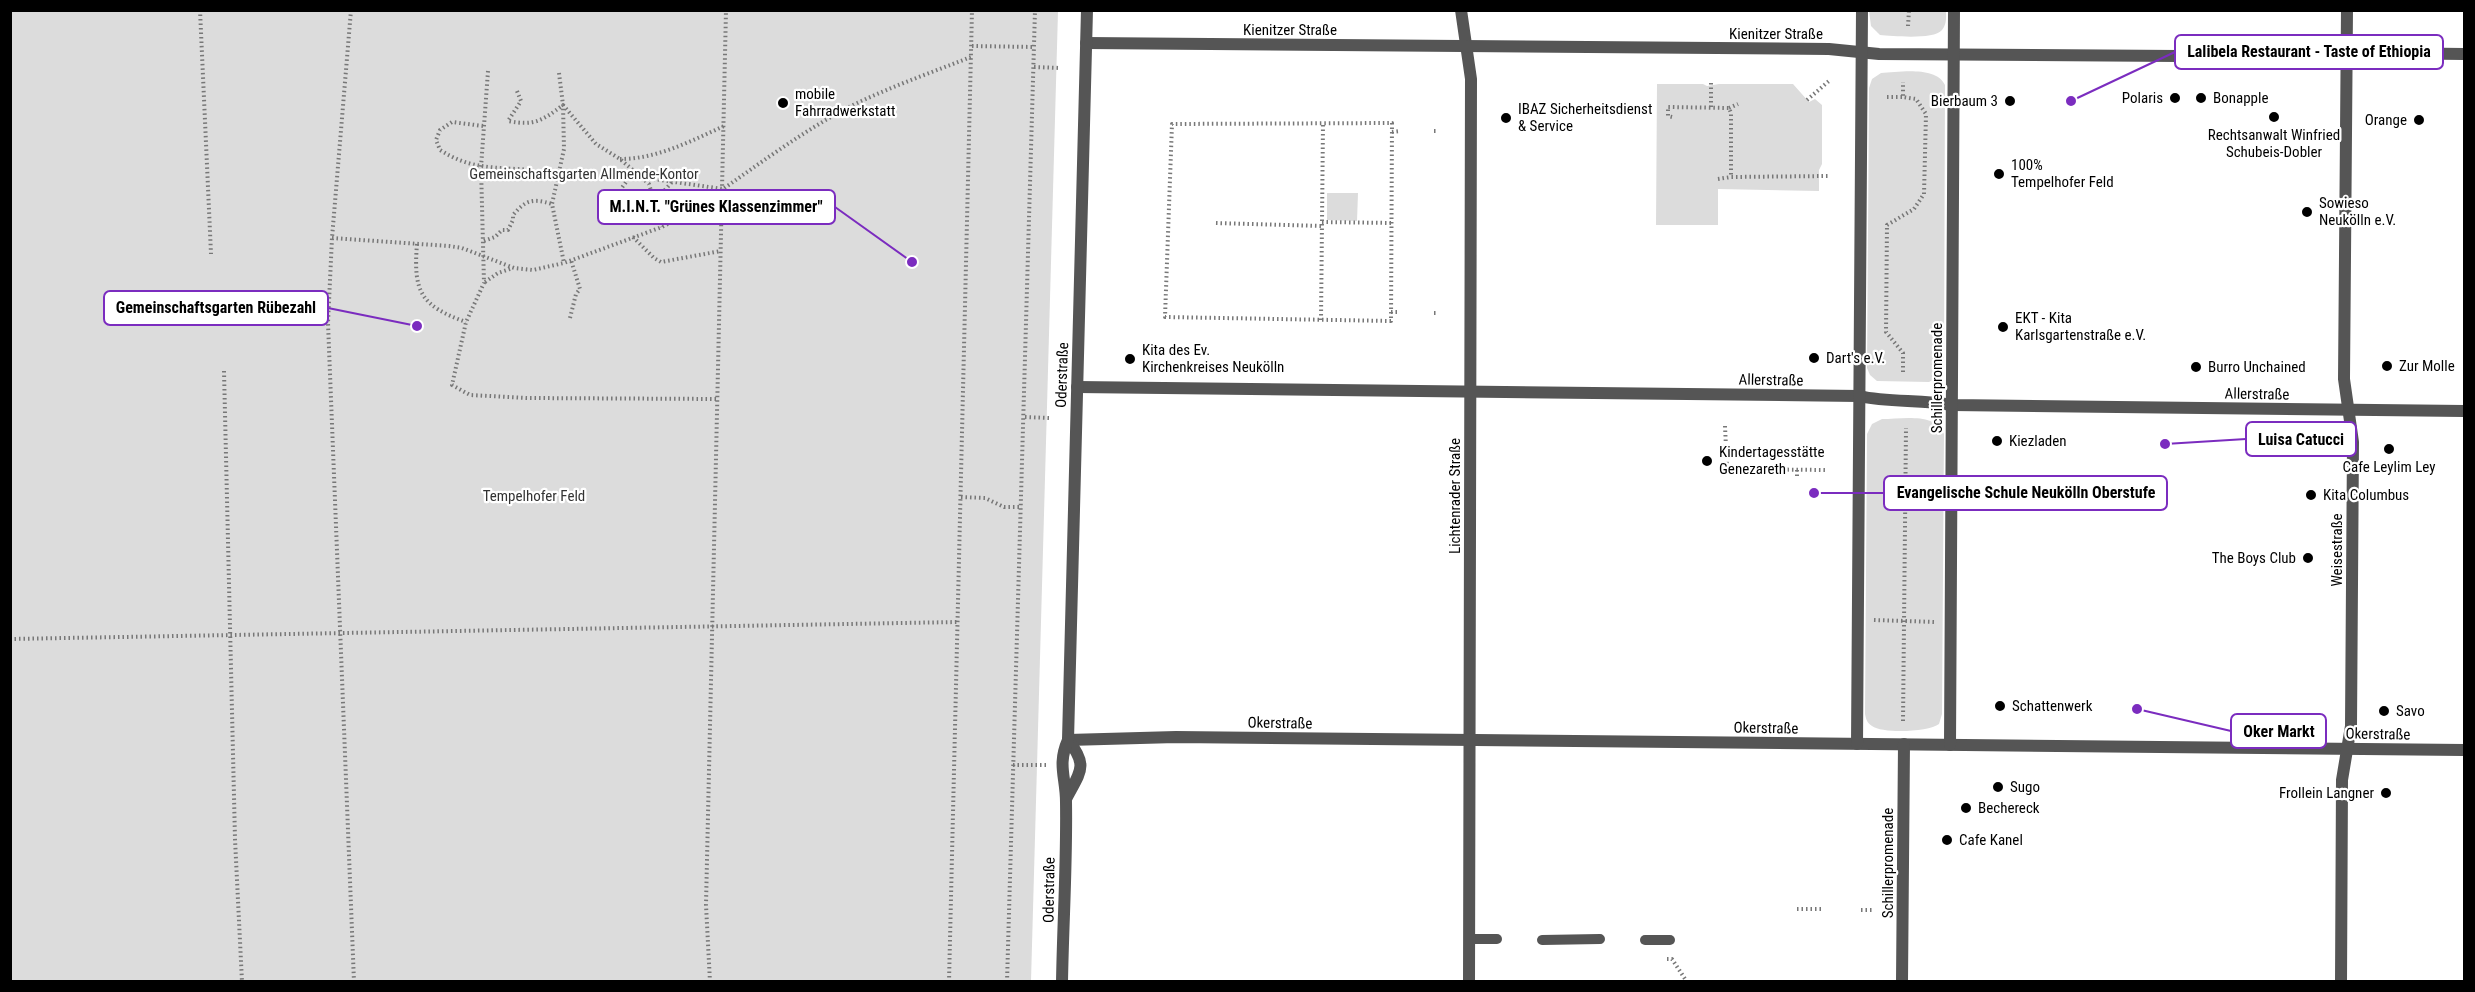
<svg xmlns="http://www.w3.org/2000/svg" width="2475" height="992" viewBox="0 0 2475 992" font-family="'Roboto Condensed',sans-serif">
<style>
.green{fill:#dcdcdc}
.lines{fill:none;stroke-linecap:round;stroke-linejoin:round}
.path{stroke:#777;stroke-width:4;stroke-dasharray:1.5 3;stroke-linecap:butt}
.service{stroke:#555;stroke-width:10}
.minor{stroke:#555;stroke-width:12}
.poi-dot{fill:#000;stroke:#fff;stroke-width:2}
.labels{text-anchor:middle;stroke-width:4.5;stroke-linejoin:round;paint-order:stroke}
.street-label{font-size:15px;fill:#000;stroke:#fff}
.poi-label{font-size:15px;fill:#000;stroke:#fff;text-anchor:start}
.park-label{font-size:15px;fill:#333;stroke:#fff}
.leader{fill:none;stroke:#7b2cbf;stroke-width:2}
.callout-dot{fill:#7b2cbf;stroke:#fff;stroke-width:2}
.callout{fill:#fff;stroke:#7b2cbf;stroke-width:2}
.callout-label{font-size:16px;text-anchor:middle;font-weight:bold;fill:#000}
</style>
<rect width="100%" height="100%" fill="#fff"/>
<g class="green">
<polygon points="10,11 1058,11 1031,981 11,981"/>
<path d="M1869 11H1946C1946 17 1947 24 1942 30 1934 40 1893 36 1880 35L1871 26Z"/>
<path d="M1881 73C1900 72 1936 66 1945 85L1944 367 1940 376 1929 382 1877 381 1870 375 1867 368 1869 88 1872 79Z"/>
<polygon points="1657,84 1703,84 1707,86 1719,84 1793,84 1809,102 1815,99 1822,105 1822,164 1819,170 1819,191 1718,189 1718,225 1656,225"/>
<polygon points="1327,193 1358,193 1357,221 1327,220"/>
<path d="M1882 419C1901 419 1936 412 1944 434L1942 714 1939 724C1929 732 1883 734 1872 726 1867 723 1866 719 1865 714L1867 434 1872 424Z"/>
</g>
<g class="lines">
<g class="path">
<polyline points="200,10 211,254"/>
<polyline points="351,10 332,238 328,323 354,982"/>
<polyline points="1908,26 1909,10"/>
<polyline points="972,46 1034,47"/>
<polyline points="1034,67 1060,68"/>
<polyline points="488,71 481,167 484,283 466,322 452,385 470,395 527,398 718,399"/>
<polyline points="559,73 563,105 564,149 552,204 564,263"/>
<path d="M517 91 521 101 508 121C534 126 542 121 563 105L596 144 620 159 649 184 662 227"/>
<polyline points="1887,97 1903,97"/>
<polyline points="1807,100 1829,81"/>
<polyline points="1711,107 1711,80"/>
<polyline points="1729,108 1738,104"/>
<polyline points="1672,117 1668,116 1668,107 1729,108 1731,113 1731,177 1828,176"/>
<polygon points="1392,123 1391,321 1165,317 1172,124"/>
<path d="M483 126 452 122 440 130 436 140 440 150C467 167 485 167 516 169 530 169 544 174 558 177"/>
<polyline points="1434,131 1438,131"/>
<polyline points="1392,132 1400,131"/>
<path d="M620 159C657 159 691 141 724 126"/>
<path d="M640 177 723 189C763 161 804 131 847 108 887 88 930 73 971 57"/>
<polyline points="1718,179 1731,177"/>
<polyline points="656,206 664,191 672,182"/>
<polyline points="615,213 621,189 634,171"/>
<polyline points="1322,222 1392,223"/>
<polyline points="1216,223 1322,226"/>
<polyline points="633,237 654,258 661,262 721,251"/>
<polyline points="332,238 449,246 462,248 514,268 533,270 564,263 662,227 683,216 722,215"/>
<path d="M484 241 495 237 502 230H508L513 220V215C526 200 532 198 552 204"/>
<path d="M417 244C413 292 421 306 466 322"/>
<polyline points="485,282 498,273 513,268"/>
<polyline points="1391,312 1399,312"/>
<polyline points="1434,313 1437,313"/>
<polyline points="570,318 576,294 580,289 571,260"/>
<polyline points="1321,320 1323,123"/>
<polyline points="224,371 235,839 242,982"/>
<polyline points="1903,372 1903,353 1886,332 1887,225 1914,209 1924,194 1926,114 1916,99 1903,97 1903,82"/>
<polyline points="1025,417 1049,418"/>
<polyline points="1725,426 1727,469 1826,470"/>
<polyline points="1797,476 1797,470"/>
<polyline points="961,497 985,498 1004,507 1022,507"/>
<polyline points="1874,620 1936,622"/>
<polyline points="10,639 958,622"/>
<polyline points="1903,721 1906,428"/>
<polyline points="1013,765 1046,765"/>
<polyline points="1797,909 1823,909"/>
<polyline points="1861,910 1872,910"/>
<polyline points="1667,959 1672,959 1687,982"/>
<polyline points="710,982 706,905 726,10"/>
<polyline points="949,982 972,10"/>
<polyline points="1007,982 1035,10"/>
</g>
<g class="service">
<polyline points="1469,939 1497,939"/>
<polyline points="1542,940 1600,939"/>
<polyline points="1645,940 1670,940"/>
</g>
<g class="minor">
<polyline points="1461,10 1471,79 1469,982"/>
<polyline points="1086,43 1829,49 1879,54 2323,57 2378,53 2464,54"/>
<path d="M1077 387 1859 396C1890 403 1921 399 1952 405L2464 411"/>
<polyline points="1068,740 1176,737 2464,750"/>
<polyline points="1857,744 1862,10"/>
<polyline points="1950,745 1954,10"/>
<path d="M1066 799C1080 772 1089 766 1068 740"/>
<path d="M1062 982C1063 922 1067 862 1066 802 1066 777 1057 765 1068 740L1087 10"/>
<polyline points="1902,982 1904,744"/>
<polyline points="2341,982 2342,780 2351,726 2353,442 2344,379 2347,10"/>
</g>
</g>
<g class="poi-dot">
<circle cx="2175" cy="98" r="6"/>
<circle cx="2201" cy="98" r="6"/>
<circle cx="2010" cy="101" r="6"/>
<circle cx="783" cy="103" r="6"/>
<circle cx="2274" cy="117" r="6"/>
<circle cx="1506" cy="118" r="6"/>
<circle cx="2419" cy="120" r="6"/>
<circle cx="1999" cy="174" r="6"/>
<circle cx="2307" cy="212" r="6"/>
<circle cx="2003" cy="327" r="6"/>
<circle cx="1814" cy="358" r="6"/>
<circle cx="1130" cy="359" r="6"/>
<circle cx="2387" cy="366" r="6"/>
<circle cx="2196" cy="367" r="6"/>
<circle cx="1997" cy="441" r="6"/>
<circle cx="2389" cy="449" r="6"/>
<circle cx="1707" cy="461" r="6"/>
<circle cx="2311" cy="495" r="6"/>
<circle cx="2308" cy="558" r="6"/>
<circle cx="2000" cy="706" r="6"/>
<circle cx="2384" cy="711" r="6"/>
<circle cx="1998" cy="787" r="6"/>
<circle cx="2386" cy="793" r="6"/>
<circle cx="1966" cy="808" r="6"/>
<circle cx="1947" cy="840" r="6"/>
</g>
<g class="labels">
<g class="street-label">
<text x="1290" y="35">Kienitzer Straße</text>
<text x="1776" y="39">Kienitzer Straße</text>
<text transform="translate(1062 375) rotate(-88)" y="5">Oderstraße</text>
<text transform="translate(1937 378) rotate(-90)" y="5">Schillerpromenade</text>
<text transform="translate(1771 380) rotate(1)" y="5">Allerstraße</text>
<text transform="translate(2257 394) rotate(1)" y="5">Allerstraße</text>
<text transform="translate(1455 496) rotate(-90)" y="5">Lichtenrader Straße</text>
<text transform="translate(2337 550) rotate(-90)" y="5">Weisestraße</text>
<text transform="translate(1280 723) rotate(1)" y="5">Okerstraße</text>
<text transform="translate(1766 728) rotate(1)" y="5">Okerstraße</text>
<text transform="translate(2378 734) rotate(1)" y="5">Okerstraße</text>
<text transform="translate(1888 863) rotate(-90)" y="5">Schillerpromenade</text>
<text transform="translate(1049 890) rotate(-89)" y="5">Oderstraße</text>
</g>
<g class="poi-label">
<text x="795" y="99">mobile<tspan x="795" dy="17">Fahrradwerkstatt</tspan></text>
<text x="2163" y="103" text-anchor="end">Polaris</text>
<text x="2213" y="103">Bonapple</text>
<text x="1998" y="106" text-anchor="end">Bierbaum 3</text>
<text x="1518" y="114">IBAZ Sicherheitsdienst<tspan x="1518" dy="17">&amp; Service</tspan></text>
<text x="2407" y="125" text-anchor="end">Orange</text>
<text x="2274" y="140" text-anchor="middle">Rechtsanwalt Winfried<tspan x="2274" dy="17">Schubeis-Dobler</tspan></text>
<text x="2011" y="170">100%<tspan x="2011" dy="17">Tempelhofer Feld</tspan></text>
<text x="2319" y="208">Sowieso<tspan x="2319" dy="17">Neukölln e.V.</tspan></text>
<text x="2015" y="323">EKT - Kita<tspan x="2015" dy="17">Karlsgartenstraße e.V.</tspan></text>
<text x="1142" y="355">Kita des Ev.<tspan x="1142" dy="17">Kirchenkreises Neukölln</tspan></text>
<text x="1826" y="363">Dart's e.V.</text>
<text x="2399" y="371">Zur Molle</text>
<text x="2208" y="372">Burro Unchained</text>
<text x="2009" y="446">Kiezladen</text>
<text x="1719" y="457">Kindertagesstätte<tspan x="1719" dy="17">Genezareth</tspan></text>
<text x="2389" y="472" text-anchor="middle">Cafe Leylim Ley</text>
<text x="2323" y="500">Kita Columbus</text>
<text x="2296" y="563" text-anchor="end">The Boys Club</text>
<text x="2012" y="711">Schattenwerk</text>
<text x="2396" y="716">Savo</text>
<text x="2010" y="792">Sugo</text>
<text x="2374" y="798" text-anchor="end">Frollein Langner</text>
<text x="1978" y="813">Bechereck</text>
<text x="1959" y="845">Cafe Kanel</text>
</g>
<g class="park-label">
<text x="584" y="179">Gemeinschaftsgarten Allmende-Kontor</text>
<text x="534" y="501">Tempelhofer Feld</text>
</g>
</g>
<path class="leader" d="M2071 101L2175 52M912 262L835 207M417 326L328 308M2165 444L2246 439M1814 493L1884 493M2137 709L2231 731"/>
<g class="callout-dot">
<circle cx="2071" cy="101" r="6"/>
<circle cx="912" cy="262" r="6"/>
<circle cx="417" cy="326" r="6"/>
<circle cx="2165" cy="444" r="6"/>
<circle cx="1814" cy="493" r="6"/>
<circle cx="2137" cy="709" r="6"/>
</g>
<g class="callout">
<rect x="2175" y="35" width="268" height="34" rx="6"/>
<rect x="598" y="190" width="237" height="34" rx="6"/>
<rect x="104" y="291" width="224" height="34" rx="6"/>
<rect x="2246" y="422" width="110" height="34" rx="6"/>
<rect x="1884" y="476" width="283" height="34" rx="6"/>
<rect x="2231" y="714" width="95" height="34" rx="6"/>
</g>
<g class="callout-label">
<text x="2309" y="57">Lalibela Restaurant - Taste of Ethiopia</text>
<text x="716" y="212">M.I.N.T. "Grünes Klassenzimmer"</text>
<text x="216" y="313">Gemeinschaftsgarten Rübezahl</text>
<text x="2301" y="445">Luisa Catucci</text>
<text x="2026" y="498">Evangelische Schule Neukölln Oberstufe</text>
<text x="2279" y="737">Oker Markt</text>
</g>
<rect width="2475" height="992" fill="none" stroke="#000000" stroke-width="24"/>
</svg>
